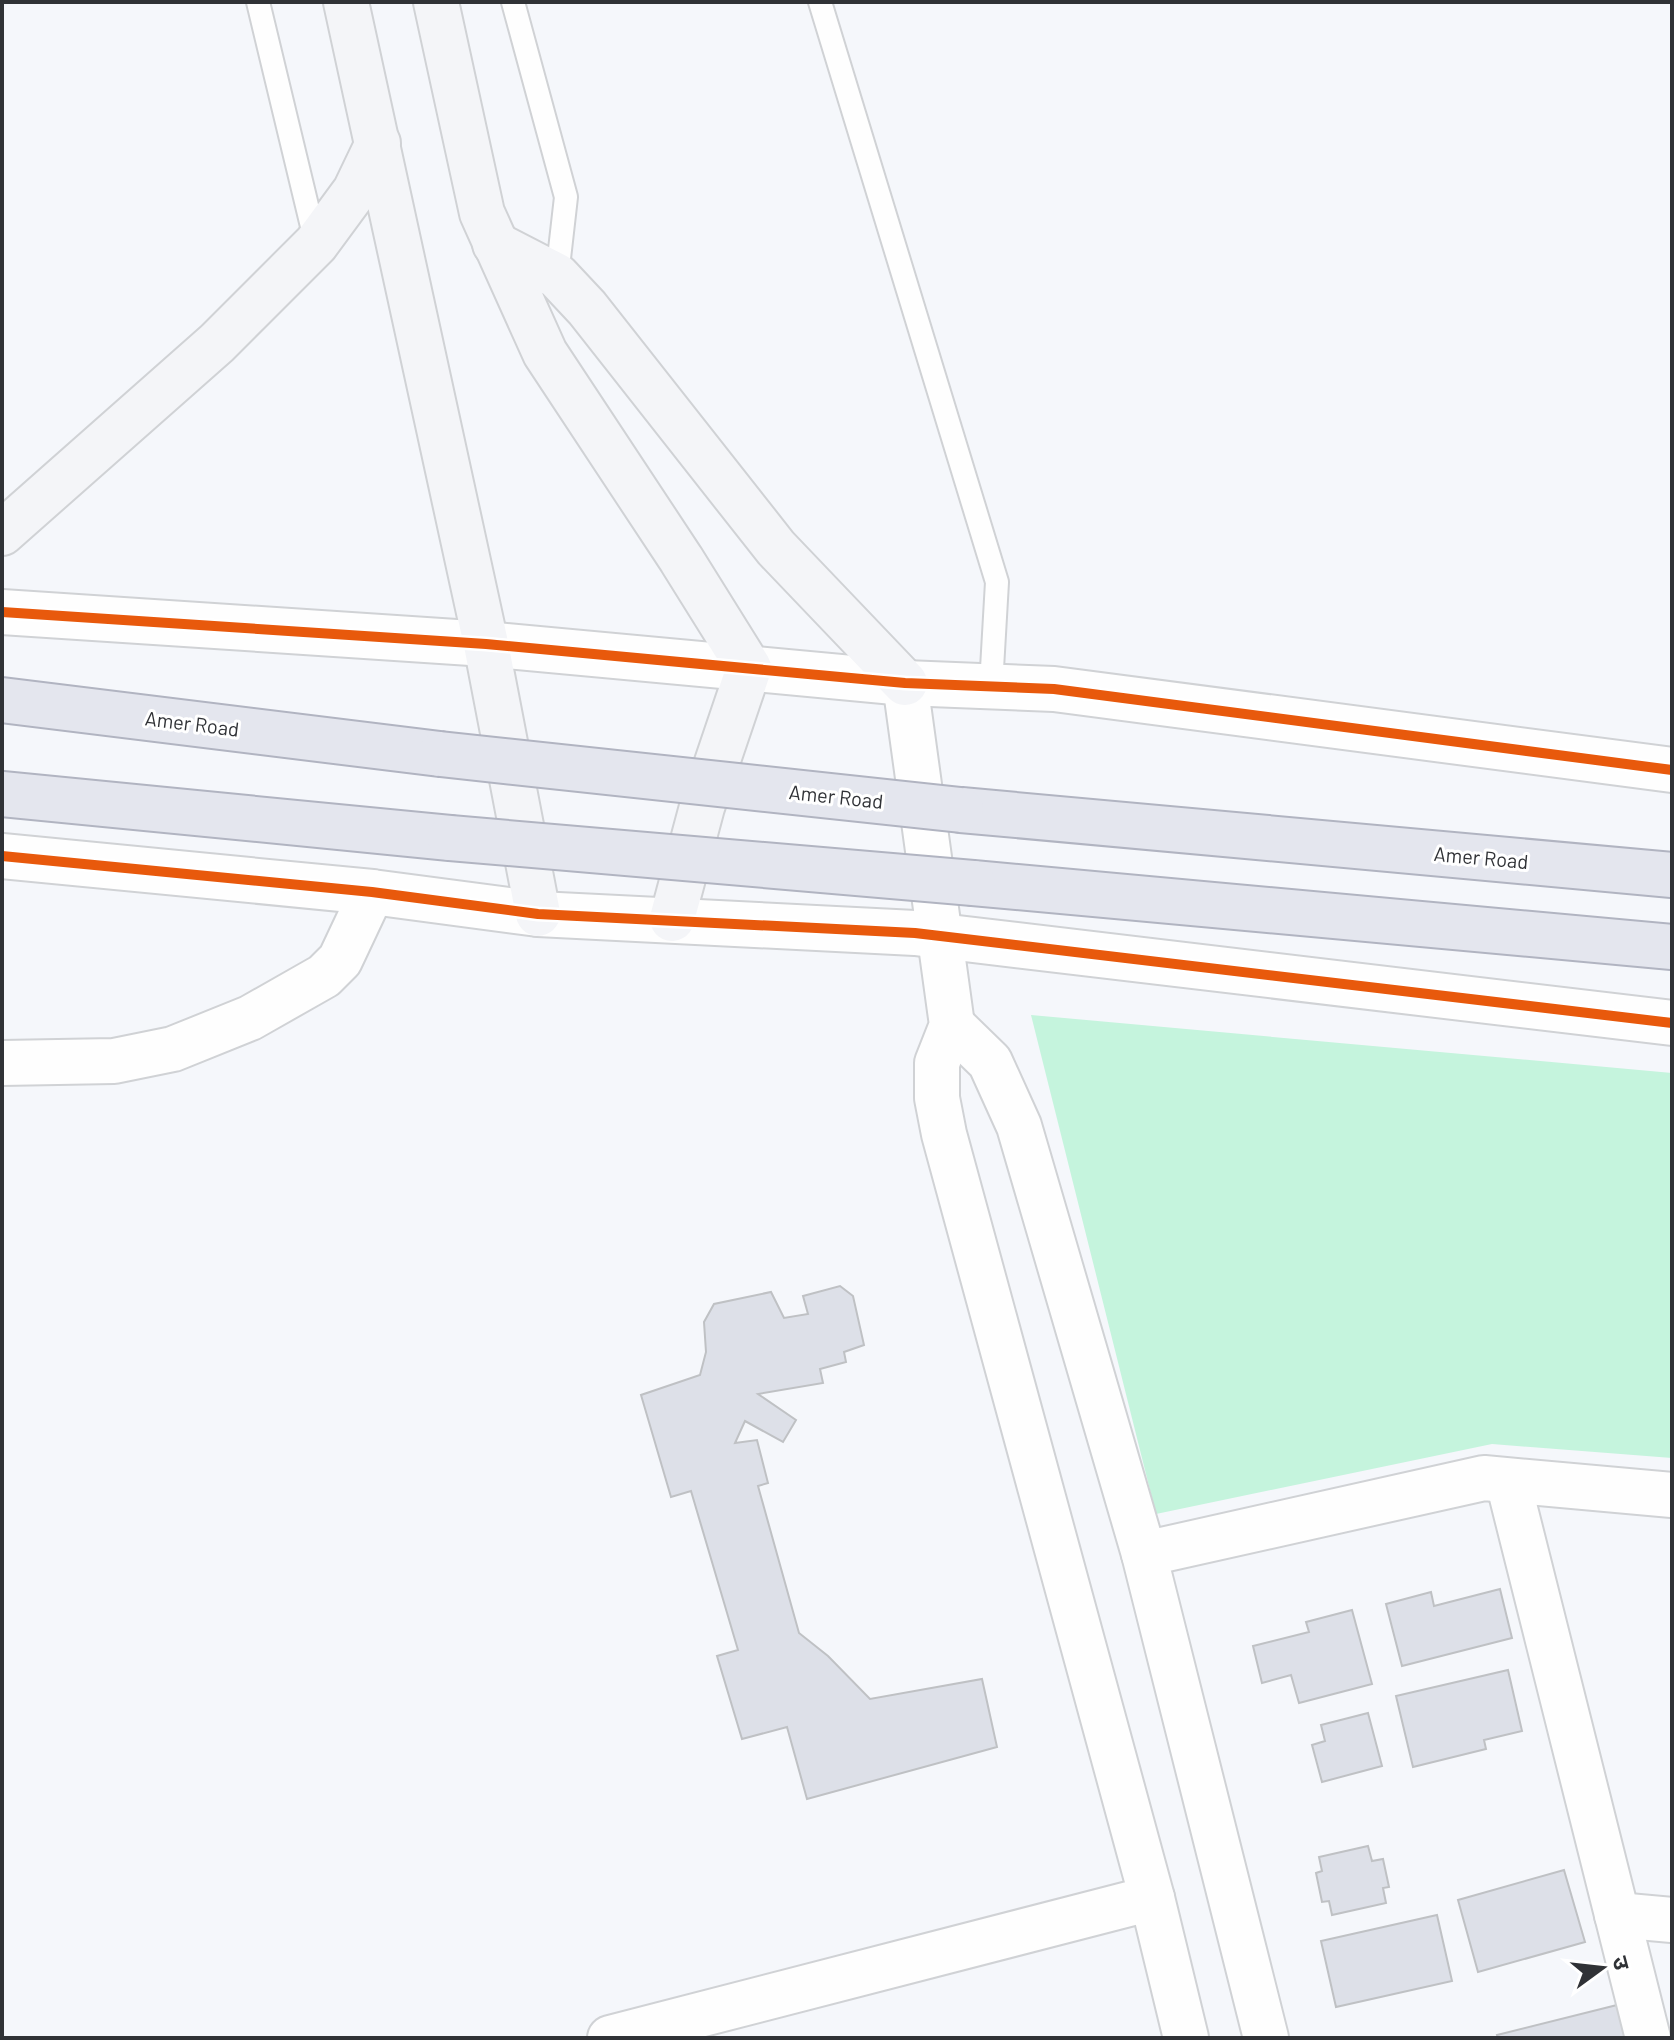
<svg xmlns="http://www.w3.org/2000/svg" width="1674" height="2040" viewBox="0 0 1674 2040" font-family="Barlow,'Noto Sans Devanagari',sans-serif">
<style>
.green{fill:#c5f4dd}
.building{fill:#dde0e8;stroke:#bfc1c4;stroke-width:2}
.lines{fill:none;stroke-linecap:round;stroke-linejoin:round}
.service-casing{stroke:#d0d2d5;stroke-width:26}
.minor-casing{stroke:#d0d2d5;stroke-width:48}
.tertiary-casing{stroke:#d0d2d5;stroke-width:48}
.secondary-casing{stroke:#d0d2d5;stroke-width:48}
.trunk-casing{stroke:#b1b4c1;stroke-width:48}
.service{stroke:#fefefe;stroke-width:22}
.minor{stroke:#fefefe;stroke-width:44}
.tertiary{stroke:#fefefe;stroke-width:44}
.secondary{stroke:#f4f5f8;stroke-width:44}
.trunk{stroke:#e4e6ee;stroke-width:44}
.trunk-bridge-casing{stroke:#b1b4c1;stroke-width:48;stroke-linecap:butt}
.trunk-bridge{stroke:#e4e6ee;stroke-width:44}
.cycleway-casing{stroke:#fff;stroke-width:15}
.cycleway{stroke:#e8590c;stroke-width:10}
.labels{text-anchor:middle;stroke-width:6;stroke-linejoin:round;paint-order:stroke}
.street-label{font-size:20px;fill:#303236;stroke:#fff}
</style>
<rect width="100%" height="100%" fill="#f5f7fb"/>
<polygon class="green" points="1031,1015 1672,1073 1672,1458 1492,1444 1156,1514"/>
<g class="building">
<polygon points="840,1286 853,1296 864,1345 844,1352 846,1362 820,1369 823,1383 758,1394 796,1420 783,1442 745,1421 735,1443 757,1440 768,1483 758,1486 799,1633 828,1656 870,1699 982,1679 997,1747 807,1799 787,1727 742,1739 717,1656 738,1650 691,1491 671,1497 641,1395 700,1375 706,1352 704,1322 714,1304 771,1292 784,1318 808,1314 803,1296"/>
<polygon points="1500,1589 1512,1638 1402,1666 1386,1604 1431,1592 1434,1606"/>
<polygon points="1352,1610 1372,1684 1299,1703 1291,1675 1262,1683 1253,1646 1309,1632 1306,1622"/>
<polygon points="1508,1670 1522,1731 1484,1740 1486,1749 1413,1767 1396,1696"/>
<polygon points="1368,1713 1382,1766 1322,1782 1312,1745 1325,1741 1321,1725"/>
<polygon points="1368,1846 1372,1861 1383,1859 1389,1887 1383,1888 1386,1903 1332,1915 1329,1901 1322,1902 1316,1873 1322,1871 1319,1857"/>
<polygon points="1564,1870 1585,1942 1478,1972 1458,1900"/>
<polygon points="1437,1915 1452,1981 1336,2007 1321,1941"/>
<polygon points="1617,2005 1626,2038 1498,2038 1497,2035"/>
</g>
<g class="lines">
<defs>
<g id="service">
<polyline points="258,2 316,243"/>
<polyline points="513,2 566,197 557,276"/>
<polyline points="820,2 997,582 991,686"/>
</g>
<g id="minor">
<polyline points="2,1063 114,1061 173,1049 250,1018 324,976 340,960 372,892"/>
<polyline points="1508,1481 1648,2038"/>
<polyline points="1144,1554 1484,1478 1672,1495"/>
<polyline points="1617,1915 1672,1920"/>
<polyline points="610,2038 1152,1898"/>
</g>
<g id="tertiary">
<polyline points="2,612 486,644 905,683 1054,689 1672,770"/>
<polyline points="905,683 952,1025 937,1063 937,1098 944,1134 1152,1898 1186,2038"/>
<polyline points="2,856 372,892 538,914 915,933 1672,1023"/>
<polyline points="952,1025 990,1062 1019,1126 1144,1554 1266,2038"/>
</g>
<g id="secondary">
<polyline points="346,2 486,644 538,914"/>
<polyline points="436,2 482,213 545,353 681,559 749,668 702,807 672,919"/>
<polyline points="495,244 557,276 587,308 776,548 905,683"/>
<polyline points="2,533 217,343 316,244 355,191 378,143"/>
</g>
<g id="trunk">
<polyline points="2,700 440,754"/>
<polyline points="2,794 450,838"/>
<polyline points="961,810 1672,875"/>
<polyline points="973,883 1672,947"/>
</g>
</defs>
<use href="#service" class="service-casing"/>
<use href="#minor" class="minor-casing"/>
<use href="#tertiary" class="tertiary-casing"/>
<use href="#secondary" class="secondary-casing"/>
<use href="#trunk" class="trunk-casing"/>
<use href="#service" class="service"/>
<use href="#minor" class="minor"/>
<use href="#tertiary" class="tertiary"/>
<use href="#secondary" class="secondary"/>
<use href="#trunk" class="trunk"/>
<defs>
<g id="trunk-bridge">
<polyline points="440,754 961,810"/>
<polyline points="450,838 973,883"/>
</g>
</defs>
<use href="#trunk-bridge" class="trunk-bridge-casing"/>
<use href="#trunk-bridge" class="trunk-bridge"/>
<defs>
<g id="cycleway">
<polyline points="2,612 486,644 905,683 1054,689 1672,770"/>
<polyline points="2,856 372,892 538,914 915,933 1672,1023"/>
</g>
</defs>
<use href="#cycleway" class="cycleway-casing"/>
<use href="#cycleway" class="cycleway"/>
</g>
<g class="labels">
<g class="street-label">
<text transform="translate(192 724) rotate(7)" y="7">Amer Road</text>
<text transform="translate(836 797) rotate(6)" y="7">Amer Road</text>
<text transform="translate(1481 858) rotate(5)" y="7">Amer Road</text>
</g>
</g>
<rect width="1674" height="2040" fill="none" stroke="#303236" stroke-width="8"/>
<g transform="translate(1602 1968) rotate(75)" stroke="#ffffff" stroke-width="6" paint-order="stroke">
<path d="M0-6L14 30L0 20L-14 30Z" fill="#303236"/>
<text y="-12" font-size="22" font-weight="bold" text-anchor="middle" fill="#303236">उ</text>
</g>
</svg>
